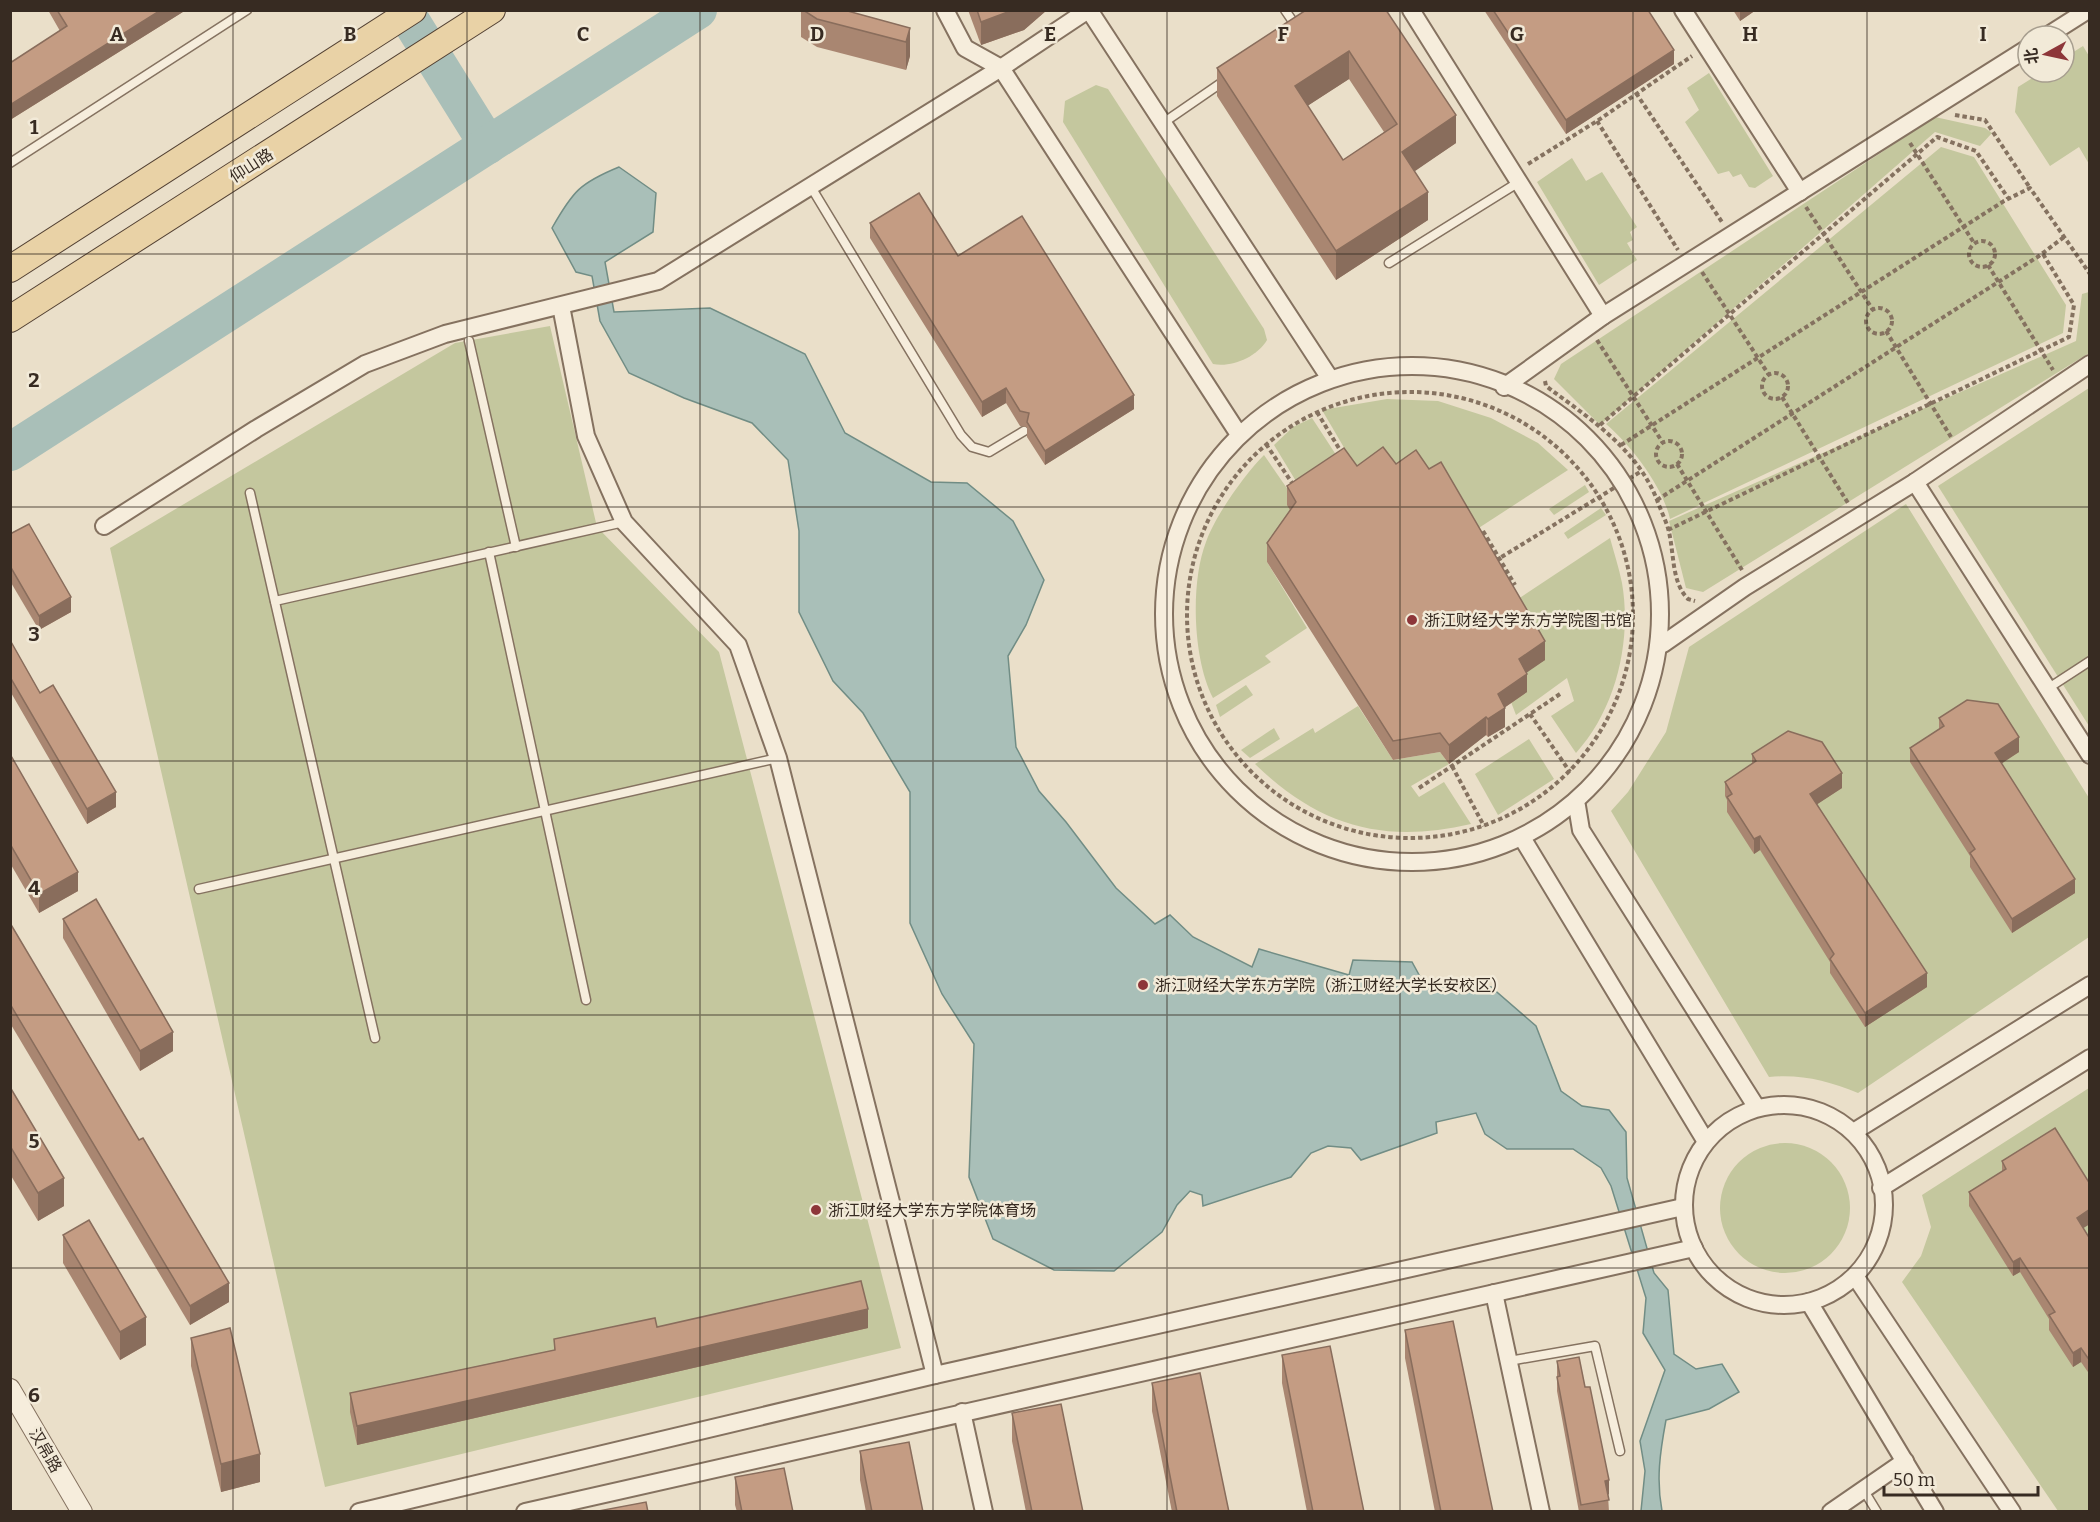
<svg xmlns="http://www.w3.org/2000/svg" width="2100" height="1522" viewBox="0 0 2100 1522" font-family="Bitter,'Noto Sans SC',serif">
<style>
.green{fill:#c4c79e}
.water{fill:#a9bfb8;stroke:#718d85;stroke-width:1.5}
.lines{fill:none;stroke-linecap:round;stroke-linejoin:round}
.river{stroke:#a9bfb8;stroke-width:38}
.service-casing{stroke:#857260;stroke-width:11}
.minor-casing{stroke:#857260;stroke-width:20}
.tertiary-casing{stroke:#857260;stroke-width:22}
.primary-casing{stroke:#534133;stroke-width:28}
.path{stroke:#857260;stroke-width:4;stroke-dasharray:4.5 3;stroke-linecap:butt}
.service{stroke:#f6eddc;stroke-width:8}
.minor{stroke:#f6eddc;stroke-width:16}
.tertiary{stroke:#f6eddc;stroke-width:20}
.primary{stroke:#e9d2a6;stroke-width:26}
.wall{fill:#a98671;fill-rule:evenodd}
.shaded-wall{fill:#896d5c}
.building{fill:#c49c83;stroke:#896d5c;stroke-width:1.5;fill-rule:evenodd}
.grid{fill:none;stroke:#372b22;stroke-width:1.5;stroke-opacity:0.55}
.poi-dot{fill:#8d3639;stroke:#f2ead8;stroke-width:2}
.labels{text-anchor:middle;stroke-width:5;stroke-linejoin:round;paint-order:stroke}
.street-label{font-size:16px;fill:#372b22;stroke:#f2ead8}
.poi-label{font-size:16px;fill:#372b22;stroke:#f2ead8;text-anchor:start}
.grid-label{font-size:20px;text-anchor:middle;font-weight:bold;fill:#372b22;stroke:#f2ead8;stroke-width:5;stroke-linejoin:round;paint-order:stroke}
</style>
<rect width="100%" height="100%" fill="#eadfc9"/>
<g class="green">
<polygon points="2083,46 2089,56 2089,164 2079,147 2050,166 2015,112 2018,87 2042,72 2064,72 2064,58"/>
<polygon points="1709,73 1773,176 1755,188 1749,187 1741,174 1733,177 1729,171 1718,174 1685,122 1699,110 1687,88"/>
<path d="M1096 85 1108 89 1264 329 1267 340C1257 357 1231 368 1213 364L1063 122 1065 101Z"/>
<polygon points="1935,117 1985,128 1992,133 1980,146 1935,132 1600,425 1554,379 1561,364"/>
<path d="M1941 147 1974 157 2066 305 2063 333 1670 519C1663 487 1631 445 1606 424Z"/>
<polygon points="1572,158 1586,181 1602,172 1637,227 1630,232 1633,240 1627,243 1637,260 1599,285 1537,182"/>
<polygon points="2089,292 2089,353 1703,592 1686,588 1669,521 2076,341 2082,294"/>
<polygon points="550,326 597,527 719,652 901,1348 325,1487 110,548 455,343"/>
<polygon points="2089,388 2089,726 1938,486"/>
<polygon points="1387,399 1438,401 1491,418 1538,443 1568,470 1471,533 1363,480 1322,410"/>
<path d="M1312 418 1344 467 1296 521 1267 562 1307 628 1265 656 1271 662 1213 698C1193 660 1190 583 1206 542 1215 516 1245 474 1264 455L1293 497 1302 491 1274 445 1293 427Z"/>
<polygon points="1585,485 1589,492 1554,515 1549,509"/>
<path d="M1906 504 2089 798V937L1858 1093C1828 1081 1802 1074 1769 1077L1611 811 1628 792 1666 732 1689 647Z"/>
<polygon points="1601,508 1606,515 1568,539 1564,533"/>
<path d="M1610 538C1614 553 1619 568 1622 583 1632 641 1616 709 1576 753L1551 716 1574 701 1567 678 1516 715 1511 702 1512 603Z"/>
<polygon points="1246,685 1253,695 1220,717 1216,705"/>
<path d="M1358 706 1393 760 1440 752 1449 764 1411 786 1419 797 1444 782 1471 824C1384 844 1320 827 1255 764L1313 728 1315 733Z"/>
<polygon points="1274,728 1280,739 1250,758 1241,750"/>
<polygon points="1529,739 1554,779 1498,815 1475,774"/>
<polygon points="2089,1088 2089,1511 2058,1511 1902,1282 1921,1256 1931,1227 1922,1195"/>
<circle cx="1785" cy="1208" r="65"/>
</g>
<path class="water" d="M619 167 656 193 653 232 605 262 614 312 710 308 805 354 845 433 931 482 967 483 1013 521 1044 580 1026 625 1008 656 1016 747 1039 791 1066 822 1116 888 1155 924 1170 915 1193 937 1252 967 1259 949 1349 975 1353 960 1412 962 1423 982 1491 987 1536 1026 1561 1091 1582 1106 1609 1110 1626 1132 1627 1178 1654 1273 1668 1290 1674 1354 1696 1369 1722 1364 1739 1392 1709 1409 1666 1420C1660 1452 1656 1480 1662 1511H1641L1645 1471 1640 1441 1665 1370 1643 1333 1646 1298 1611 1186 1601 1168 1573 1149H1507L1485 1134 1476 1113 1436 1122 1437 1133 1361 1160 1351 1148 1328 1146 1311 1153 1291 1177 1203 1206 1202 1195 1190 1191 1177 1205 1162 1232 1114 1271 1054 1270 993 1239 969 1177 974 1044 942 994 910 923V792L863 713 833 681 799 612V531L788 460 752 423 684 398 629 373 600 321 592 276 576 272 552 228C573 191 580 183 619 167Z"/>
<g class="lines">
<g class="river">
<polyline points="404,10 488,145"/>
<polyline points="10,452 698,10"/>
</g>
<defs>
<g id="service">
<polyline points="1285,10 1298,29"/>
<polyline points="1163,123 1224,81"/>
<polyline points="10,163 247,10"/>
<polyline points="811,187 961,435 972,447 989,452 1024,431"/>
<polyline points="1389,263 1519,182"/>
<polyline points="469,341 516,547"/>
<polyline points="250,493 375,1038"/>
<polyline points="489,552 586,1000"/>
<polyline points="275,601 624,522"/>
<polyline points="2047,689 2090,661"/>
<polyline points="199,889 778,758"/>
<polyline points="1509,1361 1595,1346 1620,1451"/>
<polyline points="1863,1489 1877,1512"/>
</g>
<g id="minor">
<polyline points="945,10 965,48 1001,68 1236,430"/>
<polyline points="1089,10 1329,377"/>
<polyline points="1411,10 1603,316"/>
<polyline points="1683,10 1800,192"/>
<polyline points="2047,36 2088,10"/>
<polyline points="561,306 586,436 624,522 738,645 778,758 935,1375"/>
<circle cx="1412" cy="614" r="248"/>
<polyline points="1504,387 1603,316 2028,48"/>
<polyline points="1915,482 2090,755"/>
<polyline points="104,526 256,429 365,364 445,334 658,281 1001,68 1088,10"/>
<polyline points="1663,644 1745,587 1915,482 2090,364"/>
<polyline points="1577,806 1581,830 1757,1108"/>
<polyline points="1524,841 1705,1140"/>
<circle cx="1784" cy="1205" r="100"/>
<polyline points="1855,1131 2090,985"/>
<polyline points="1881,1188 2090,1058"/>
<polyline points="1855,1276 2012,1512"/>
<polyline points="1494,1293 1541,1512"/>
<polyline points="1809,1302 1935,1512"/>
<polyline points="962,1412 984,1512"/>
<polyline points="359,1512 935,1375 1683,1207"/>
<polyline points="525,1512 1694,1248"/>
<polyline points="1831,1512 1905,1461"/>
</g>
<polyline id="tertiary" points="10,1389 82,1512"/>
<g id="primary">
<polyline points="10,269 413,10"/>
<polyline points="10,319 492,10"/>
</g>
</defs>
<use href="#service" class="service-casing"/>
<use href="#minor" class="minor-casing"/>
<use href="#tertiary" class="tertiary-casing"/>
<use href="#primary" class="primary-casing"/>
<g class="path">
<polyline points="1636,93 1722,222"/>
<polyline points="1955,115 1985,120 2030,188"/>
<polyline points="1597,121 1678,250"/>
<polyline points="1910,143 1974,243"/>
<polyline points="1528,164 1597,121 1692,56"/>
<polyline points="1806,207 1873,310"/>
<circle cx="1982" cy="254" r="13"/>
<polyline points="1988,265 2053,370"/>
<polyline points="1702,272 1769,375"/>
<circle cx="1879" cy="321" r="13"/>
<polyline points="1886,331 1951,437"/>
<polyline points="1597,340 1663,443"/>
<circle cx="1775" cy="386" r="13"/>
<path d="M1545 381 1546 386C1587 417 1637 448 1657 500 1660 508 1664 517 1667 525 1675 549 1670 581 1688 599L1695 601"/>
<circle cx="1410" cy="615" r="223"/>
<polyline points="1782,397 1848,503"/>
<polyline points="1317,412 1343,455"/>
<polyline points="1600,425 1937,137 1976,151 2008,198"/>
<circle cx="1669" cy="454" r="13"/>
<polyline points="1266,444 1294,486"/>
<polyline points="1621,445 2004,201 2030,188 2090,274"/>
<polyline points="1677,464 1742,570"/>
<polyline points="1657,500 2039,256 2064,237"/>
<polyline points="1668,530 2069,337 2074,305 2043,254"/>
<polyline points="1483,531 1515,585"/>
<polyline points="1495,561 1640,472"/>
<polyline points="1530,714 1570,772"/>
<polyline points="1452,766 1484,826"/>
<polyline points="1419,788 1560,694"/>
</g>
<use href="#service" class="service"/>
<use href="#minor" class="minor"/>
<use href="#tertiary" class="tertiary"/>
<use href="#primary" class="primary"/>
</g>
<g class="wall">
<polygon points="48,10 186,10 10,120 10,63 60,31"/>
<polygon points="801,10 844,10 910,28 910,56 906,70 817,47 801,37"/>
<polygon points="968,10 1047,10 1024,30 981,45"/>
<path d="M1303 10H1386L1456 143 1414 171 1428 220 1336 280 1217 96V68L1304 12ZM1349 79 1384 132 1343 160 1307 106Z"/>
<polygon points="1484,10 1648,10 1674,64 1566,134"/>
<polygon points="1733,10 1756,10 1740,21"/>
<polygon points="870,223 958,256 1134,409 1045,465 1027,437 1027,427 1020,426 1006,403 982,417 870,238"/>
<polygon points="1357,466 1545,660 1526,672 1527,692 1504,708 1505,727 1488,737 1486,735 1449,764 1440,752 1393,760 1267,562 1267,543 1290,510 1287,505 1287,486"/>
<polygon points="10,534 71,612 39,630 10,581"/>
<polygon points="10,640 40,693 116,807 87,824 10,691"/>
<polygon points="1939,718 2019,752 2001,763 2075,893 2012,933 1970,867 1970,856 1910,762 1910,748 1939,729"/>
<polygon points="10,754 78,891 39,913 10,863"/>
<polygon points="1752,754 1842,788 1817,804 1927,987 1865,1027 1830,973 1830,962 1760,850 1754,854 1727,812 1727,800 1725,796 1725,782 1752,764"/>
<polygon points="63,919 173,1051 140,1071 63,938"/>
<polygon points="10,923 229,1302 190,1325 10,1023"/>
<polygon points="10,1087 64,1206 38,1221 10,1174"/>
<polygon points="2002,1161 2083,1228 2090,1239 2090,1375 2081,1362 2073,1367 2049,1330 2049,1319 2020,1272 2013,1276 1969,1206 1969,1192 2002,1172"/>
<polygon points="63,1235 146,1345 120,1360 63,1263"/>
<polygon points="657,1327 868,1328 357,1445 350,1412 350,1393 554,1350 554,1339"/>
<polygon points="1405,1330 1493,1512 1435,1512 1405,1358"/>
<polygon points="191,1338 260,1482 221,1492 191,1366"/>
<polygon points="1282,1355 1364,1512 1307,1512 1282,1383"/>
<polygon points="1557,1361 1585,1387 1609,1494 1608,1495 1609,1512 1579,1512 1557,1391"/>
<polygon points="1152,1383 1229,1512 1172,1512 1152,1411"/>
<polygon points="1012,1413 1083,1512 1026,1512 1012,1441"/>
<polygon points="860,1451 923,1512 866,1512 860,1480"/>
<polygon points="735,1477 793,1512 737,1512 735,1505"/>
</g>
<g class="shaded-wall">
<polygon points="161,10 186,10 10,120 10,105"/>
<polygon points="1013,10 1047,10 1024,30 981,45 981,22"/>
<polygon points="1740,10 1756,10 1740,21"/>
<polygon points="910,28 910,56 906,70 906,42"/>
<polygon points="1674,50 1674,64 1566,134 1566,120"/>
<polygon points="1349,51 1349,79 1295,114 1295,86"/>
<polygon points="1456,115 1456,143 1402,180 1402,152"/>
<polygon points="1428,192 1428,220 1336,280 1336,251"/>
<polygon points="1006,388 1006,403 982,417 982,402"/>
<polygon points="1134,395 1134,409 1045,465 1045,451"/>
<polygon points="71,597 71,612 39,630 39,616"/>
<polygon points="1545,641 1545,660 1519,678 1519,659"/>
<polygon points="1527,674 1527,692 1498,712 1505,708 1505,727 1488,737 1488,719 1498,694"/>
<polygon points="1486,717 1486,735 1449,764 1449,745"/>
<polygon points="2019,737 2019,752 1995,768 1995,753"/>
<polygon points="1842,773 1842,788 1810,809 1810,794"/>
<polygon points="116,792 116,807 87,824 87,809"/>
<polygon points="1760,836 1760,850 1754,854 1754,839"/>
<polygon points="78,872 78,891 39,913 39,894"/>
<polygon points="2075,879 2075,893 2012,933 2012,919"/>
<polygon points="1927,973 1927,987 1865,1027 1865,1013"/>
<polygon points="173,1032 173,1051 140,1071 140,1051"/>
<polygon points="64,1178 64,1206 38,1221 38,1193"/>
<polygon points="2090,1209 2090,1224 2077,1232 2077,1218"/>
<polygon points="2020,1258 2020,1272 2013,1276 2013,1262"/>
<polygon points="229,1283 229,1302 190,1325 190,1306"/>
<polygon points="868,1309 868,1328 357,1445 357,1426"/>
<polygon points="146,1317 146,1345 120,1360 120,1332"/>
<polygon points="2081,1348 2081,1362 2073,1367 2073,1353"/>
<polygon points="260,1454 260,1482 221,1492 221,1464"/>
<polygon points="1609,1480 1609,1494 1605,1495 1605,1481"/>
</g>
<g class="building">
<polygon points="57,10 161,10 10,105 10,63 67,26"/>
<polygon points="803,10 844,10 910,28 906,42 817,19"/>
<polygon points="977,10 1013,10 981,22"/>
<path d="M1306 10H1386L1456 115 1402 152 1428 192 1336 251 1217 68ZM1349 51 1397 124 1343 160 1295 86Z"/>
<polygon points="1493,10 1648,10 1674,50 1566,120"/>
<polygon points="919,193 958,256 1022,216 1134,395 1045,451 1027,422 1029,413 1020,411 1006,388 982,402 870,223"/>
<polygon points="1383,447 1396,464 1416,450 1429,469 1441,462 1545,641 1519,659 1527,674 1498,694 1505,708 1488,719 1486,717 1449,745 1440,733 1393,741 1267,543 1296,502 1287,486 1344,448 1357,466"/>
<polygon points="29,524 71,597 39,616 10,566 10,534"/>
<polygon points="10,640 40,693 53,685 116,792 87,809 10,677"/>
<polygon points="1967,700 1998,704 2019,737 1995,753 2075,879 2012,919 1970,853 1975,849 1910,748 1944,726 1939,718"/>
<polygon points="1788,731 1822,742 1842,773 1810,794 1927,973 1865,1013 1830,959 1834,954 1760,836 1754,839 1727,797 1732,794 1725,782 1756,761 1752,754"/>
<polygon points="10,754 78,872 39,894 10,844"/>
<polygon points="96,899 173,1032 140,1051 63,919"/>
<polygon points="10,923 139,1140 143,1138 229,1283 190,1306 10,1004"/>
<polygon points="10,1087 64,1178 38,1193 10,1146"/>
<polygon points="2055,1128 2090,1184 2090,1209 2077,1218 2090,1239 2090,1361 2081,1348 2073,1353 2049,1315 2055,1312 2020,1258 2013,1262 1969,1192 2006,1169 2002,1161"/>
<polygon points="89,1220 146,1317 120,1332 63,1235"/>
<polygon points="861,1281 868,1309 357,1426 350,1393 555,1350 554,1339 655,1318 657,1327"/>
<polygon points="1453,1321 1493,1512 1441,1512 1405,1330"/>
<polygon points="230,1328 260,1454 221,1464 191,1338"/>
<polygon points="1330,1346 1364,1512 1313,1512 1282,1355"/>
<polygon points="1579,1357 1585,1387 1590,1387 1609,1480 1605,1481 1609,1500 1581,1505 1557,1377 1560,1376 1557,1361"/>
<polygon points="1200,1373 1229,1512 1177,1512 1152,1383"/>
<polygon points="1061,1404 1083,1512 1032,1512 1012,1413"/>
<polygon points="909,1442 923,1512 872,1512 860,1451"/>
<polygon points="784,1468 793,1512 742,1512 735,1477"/>
<polygon points="646,1502 648,1512 598,1512 598,1511"/>
</g>
<path class="grid" d="M233 10V1512M467 10V1512M700 10V1512M933 10V1512M1167 10V1512M1400 10V1512M1633 10V1512M1867 10V1512M10 254H2090M10 507H2090M10 761H2090M10 1015H2090M10 1268H2090"/>
<g class="poi-dot">
<circle cx="1412" cy="620" r="6"/>
<circle cx="1143" cy="985" r="6"/>
<circle cx="816" cy="1210" r="6"/>
</g>
<g class="labels">
<g class="street-label">
<text transform="translate(251 165) rotate(-33)" y="6">仰山路</text>
<text transform="translate(46 1450) rotate(60)" y="6">汉帛路</text>
</g>
<g class="poi-label">
<text x="1424" y="626">浙江财经大学东方学院图书馆</text>
<text x="1155" y="991">浙江财经大学东方学院（浙江财经大学长安校区）</text>
<text x="828" y="1216">浙江财经大学东方学院体育场</text>
</g>
</g>
<g class="grid-label">
<text x="117" y="41">A</text>
<text x="350" y="41">B</text>
<text x="583" y="41">C</text>
<text x="817" y="41">D</text>
<text x="1050" y="41">E</text>
<text x="1283" y="41">F</text>
<text x="1517" y="41">G</text>
<text x="1750" y="41">H</text>
<text x="1983" y="41">I</text>
<text x="34" y="134">1</text>
<text x="34" y="387">2</text>
<text x="34" y="641">3</text>
<text x="34" y="895">4</text>
<text x="34" y="1148">5</text>
<text x="34" y="1402">6</text>
</g>
<rect width="2100" height="1522" fill="none" stroke="#372b22" stroke-width="24"/>
<g transform="translate(2046 54) rotate(262)"><circle r="28" fill="#f2ead8" stroke="#a79e8f" stroke-width="1.5"/>
<path d="M0-4.5L10 22L0 15L-10 22Z" fill="#8d3639"/>
<text y="-9" font-size="16" font-weight="bold" text-anchor="middle" fill="#372b22">北</text>
</g>
<path d="M1884 1486v9h154v-9" fill="none" stroke="#372b22" stroke-width="3"/>
<text x="1893" y="1486" font-size="18" fill="#372b22" stroke="#f2ead8" stroke-width="4.5" paint-order="stroke">50 m</text>
</svg>
